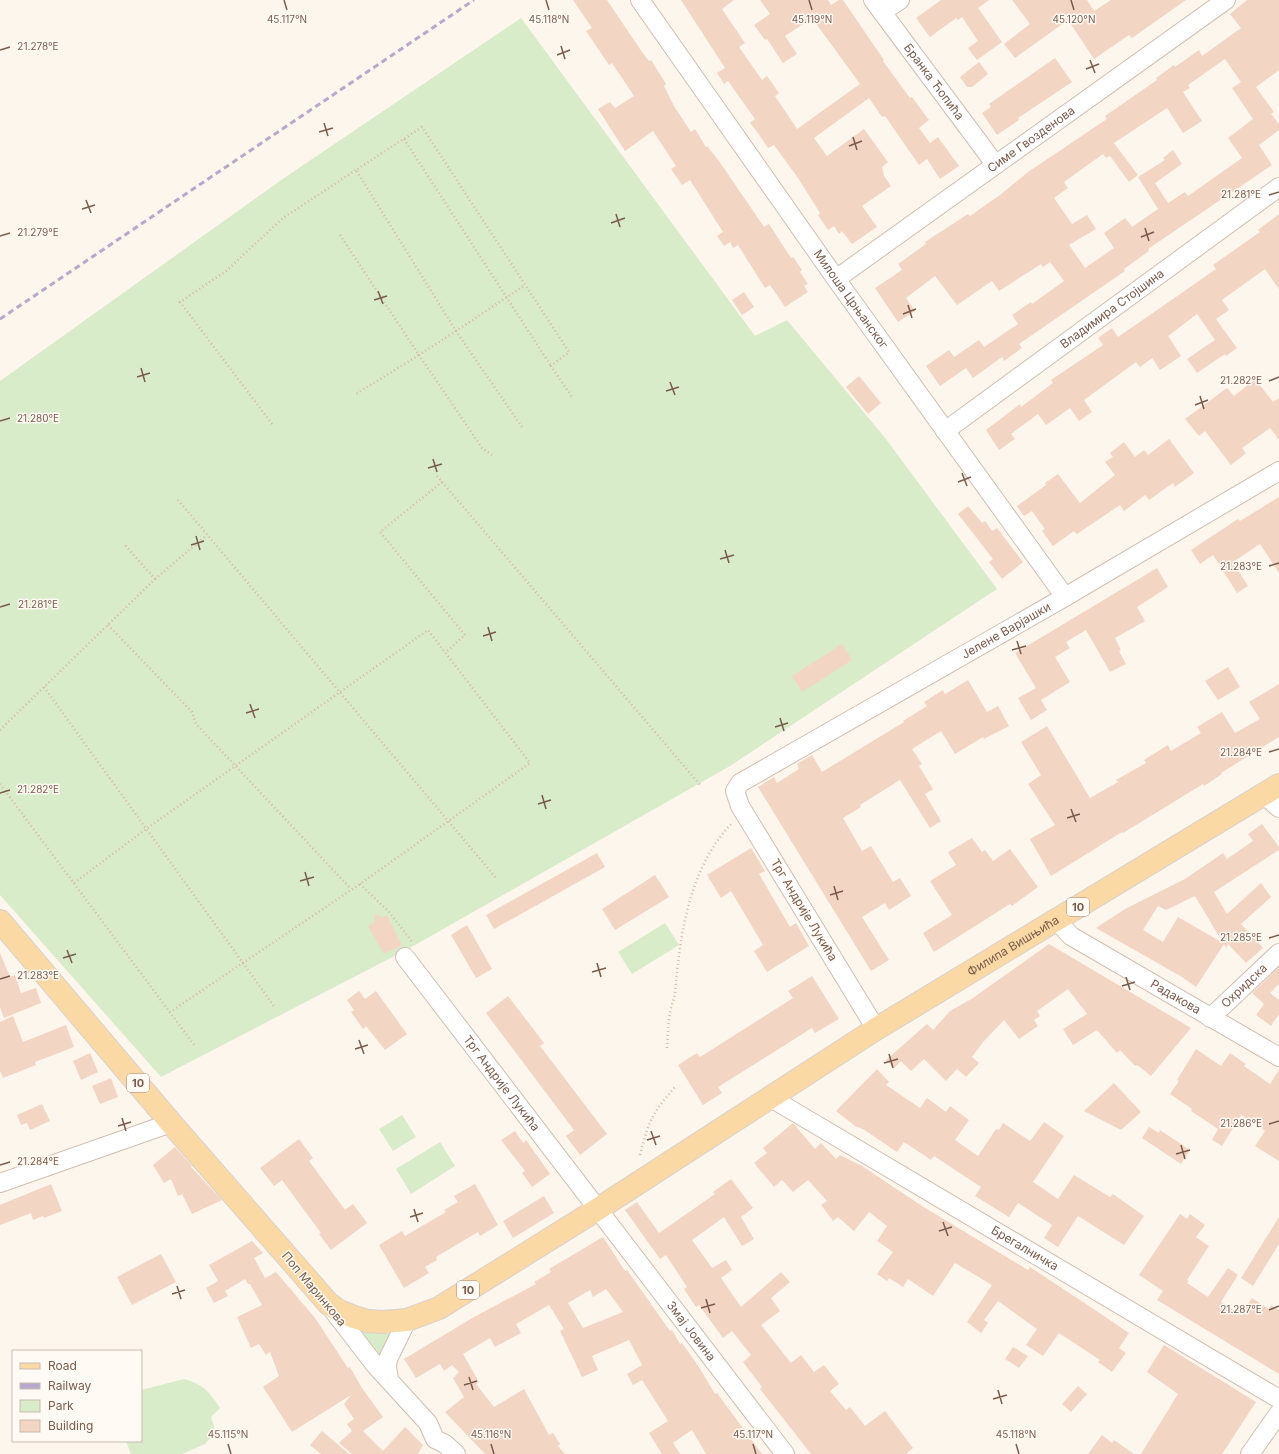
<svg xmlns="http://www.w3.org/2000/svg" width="1279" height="1454" viewBox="0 0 1279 1454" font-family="Inter,sans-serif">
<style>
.green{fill:#d8ecc9}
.building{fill:#f3d5c3;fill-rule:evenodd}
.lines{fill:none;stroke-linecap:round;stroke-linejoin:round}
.minor-casing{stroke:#d1beb0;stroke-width:20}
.major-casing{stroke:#dad1cd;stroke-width:24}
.path{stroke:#d9b8a5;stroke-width:2.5;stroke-dasharray:1 3;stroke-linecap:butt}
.minor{stroke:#fff;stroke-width:18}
.major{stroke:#fbd9a5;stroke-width:22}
.rail{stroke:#b9a8c9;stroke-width:3;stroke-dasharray:6 4;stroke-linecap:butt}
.ticks{fill:none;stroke:#7a5c4d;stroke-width:1.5}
.labels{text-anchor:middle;stroke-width:3;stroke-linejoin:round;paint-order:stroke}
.shield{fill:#fffaf3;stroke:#a28b7f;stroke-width:1}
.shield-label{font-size:11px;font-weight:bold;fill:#7a5c4d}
.street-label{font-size:12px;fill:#7a5c4d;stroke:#fffaf3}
.ticks-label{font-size:10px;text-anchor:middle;fill:#7a5c4d;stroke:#fffaf3;stroke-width:3;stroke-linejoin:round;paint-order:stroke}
</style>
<rect width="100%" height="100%" fill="#fdf6ec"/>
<g class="green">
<polygon points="521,18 755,336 787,320 886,439 997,589 730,766 408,949 161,1077 0,895 0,381 284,178"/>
<polygon points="665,923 679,945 632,974 618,952"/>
<polygon points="402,1115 416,1137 393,1151 379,1129"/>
<polygon points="440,1142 455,1166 411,1194 396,1169"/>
<polygon points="358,1331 392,1334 380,1356"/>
<path d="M184 1379C204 1385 208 1390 220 1408L211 1417 216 1432 205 1444 182 1454H131L126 1441H141V1390Z"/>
</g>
<g class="building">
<polygon points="573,0 607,0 642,52 649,61 651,60 666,84 664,86 674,106 691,132 695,129 706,147 707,146 719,161 764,227 769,224 791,258 793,257 802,270 800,272 808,284 804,286 808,292 785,307 770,285 765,288 738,245 733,248 730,242 724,246 717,236 723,232 690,180 682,185 671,169 676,166 653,131 625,151 598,109 610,102 615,108 634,96 612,63 609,65 586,31 592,28"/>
<polygon points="681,0 734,0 722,9 745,43 739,47 762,80 767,76 779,93 775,96 797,129 860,84 812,18 785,36 797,54 783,63 767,39 765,40 754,25 770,14 760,0 828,0 831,5 839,0 843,0 884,60 883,61 910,98 912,97 929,120 919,128 930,143 938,137 959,166 940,179 927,159 919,165 885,116 882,117 869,98 814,138 827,156 864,129 888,162 882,167 884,176 891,186 862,206 877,227 852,244 842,231 839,234 834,226 828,230 818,215 820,213 798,178 774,145 768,148 758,133 750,123 755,119 728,81 724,84 717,73 725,68"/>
<polygon points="941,0 989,0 978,8 1002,42 977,60 968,48 978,41 962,17 958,20 956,18 930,37 916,18"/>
<polygon points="1012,0 1087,0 1094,11 1111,0 1186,0 1132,38 1129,35 1094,59 1068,20 1015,58 1004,44 1030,24"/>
<path d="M1247 0H1279V70L1256 87 1274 112 1271 114 1279 124V130L1259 145 1272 165 1148 249 1149 251 1124 269 1125 271 1019 344 1022 348 1004 361 1002 357 973 378 966 368 940 386 926 366 949 350 954 357 979 340 984 347 1018 324 1012 315 1031 302 1032 304 1064 281 1050 262 1043 267 1041 264 999 291 992 281 957 305 935 276 906 298 915 311 898 322 875 288 902 270 898 264 926 244 925 242 968 214 970 216 1000 195 1028 172 1107 119 1105 116 1157 80 1156 78 1174 65 1175 67 1199 50 1202 56 1241 28 1230 14ZM1225 59 1241 82 1232 88 1253 119 1228 138 1242 158 1188 196 1185 192 1168 203 1155 183 1182 164 1173 150 1163 158 1165 160 1138 177 1158 209 1132 227 1125 218 1104 233 1114 248 1085 268 1069 245 1096 229 1087 215 1072 224 1054 198 1068 188 1064 182 1103 154 1106 158 1110 156 1129 182 1138 175 1114 143 1167 108 1183 133 1202 121 1183 92 1190 88 1188 85Z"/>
<polygon points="1055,58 1072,82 1018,118 1019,120 997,135 982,113 991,107 989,104"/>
<polygon points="979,62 988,74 972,87 967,87 960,77"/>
<polygon points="1279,214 1279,289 1265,269 1222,300 1229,310 1216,319 1237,348 1226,356 1225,354 1197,373 1187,359 1215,340 1197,314 1168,336 1181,356 1160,370 1152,358 1140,367 1136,362 1084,400 1092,412 1079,421 1070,408 1046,425 1038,414 1011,434 1015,439 999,450 986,430 1020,404 1021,407 1053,383 1051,380 1103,345 1098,338 1112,328 1118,337 1173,299 1216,269 1213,265 1260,232 1258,230"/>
<polygon points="744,292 754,307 742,315 732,300"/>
<polygon points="859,376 881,403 868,414 846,387"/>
<polygon points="1255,379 1273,402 1279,398 1279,440 1270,428 1242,448 1246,453 1231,465 1205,431 1199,436 1185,419 1227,388 1234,396"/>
<polygon points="1169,439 1194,473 1175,487 1173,483 1149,500 1145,495 1124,511 1120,505 1077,534 1074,531 1053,546 1042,531 1045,529 1032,511 1024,516 1017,506 1046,485 1045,483 1058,474 1080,503 1115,475 1105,462 1113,457 1110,453 1124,442 1135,457 1144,450 1148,455"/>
<polygon points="1279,497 1279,573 1260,544 1233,562 1248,586 1237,593 1213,555 1200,564 1191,550 1238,519 1240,521"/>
<polygon points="968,506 982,523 985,521 992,531 997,528 1023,562 1002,579 989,562 993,559 958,514"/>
<polygon points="1157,568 1168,587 1137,607 1145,621 1115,638 1121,650 1119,651 1126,664 1110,672 1086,630 1066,642 1070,648 1055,657 1070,682 1041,700 1047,710 1031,720 1018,698 1036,688 1015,653"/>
<polygon points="842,644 852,660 802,692 792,676"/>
<polygon points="1228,667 1240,687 1218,700 1205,681"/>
<polygon points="968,680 987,712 998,706 1009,726 984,739 983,737 955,754 941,731 912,749 922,764 919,766 933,789 925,794 941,821 930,828 900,780 860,805 861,807 843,818 862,851 871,846 893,882 900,878 911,896 889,910 885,903 862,917 889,960 871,971 758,787 774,777 777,783 799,769 797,764 812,755 822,772 904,722 903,721 927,706 924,702 943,690 945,694"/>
<polygon points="1279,684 1279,737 1221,773 1222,774 1204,786 1203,784 1123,833 1122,832 1051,876 1030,839 1055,825 1028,784 1041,775 1021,742 1047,726 1090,798 1118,782 1116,780 1146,763 1144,760 1168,745 1171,751 1201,733 1197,727 1222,712 1235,733 1260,719 1249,702"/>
<path d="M1262 824 1279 847V850L1214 892 1227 914 1261 883 1271 897 1241 924 1263 948 1246 963 1228 944 1226 948 1224 944 1196 987 1182 977 1096 928 1125 909 1185 879 1223 853 1227 859 1253 841 1248 834ZM1195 896 1223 943 1178 917 1163 942 1143 930 1158 906 1166 910Z"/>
<polygon points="972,838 982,852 985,850 993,861 1010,849 1038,887 1012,906 1010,904 934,952 923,933 952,915 930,881 956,865 948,852"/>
<polygon points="751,848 765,871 759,874 790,927 796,923 809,946 767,972 754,951 763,945 731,891 721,898 707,875"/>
<polygon points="597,853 605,867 494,929 486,915"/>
<polygon points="655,875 669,897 615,930 602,909"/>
<polygon points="375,914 382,917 387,915 402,945 384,954 368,926 375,922"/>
<polygon points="467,925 492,969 476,978 451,935"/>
<polygon points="1049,944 1191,1028 1151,1076 1137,1065 1135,1066 1120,1050 1117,1053 1097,1030 1073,1045 1063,1029 1087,1014 1068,989 1037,1011 1040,1016 1034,1020 1038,1026 1019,1039 1004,1020 984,1041 972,1057 979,1063 966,1077 957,1069 946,1081 924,1059 911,1071 901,1061 894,1068 886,1060 927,1024 933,1030 950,1011 973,998"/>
<polygon points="0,953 10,977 15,975 21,993 36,988 41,1003 4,1018 0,1007"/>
<polygon points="1279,967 1279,984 1270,993 1279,1000 1279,1014 1271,1026 1256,1015 1264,1004 1252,993"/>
<polygon points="812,976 839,1019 815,1033 812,1028 718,1087 722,1093 703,1105 678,1065 697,1053 700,1057 793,998 788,991"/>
<polygon points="359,991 365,999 376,991 407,1034 385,1050 366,1026 363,1029 351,1012 354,1010 347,1000"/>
<polygon points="508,996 544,1043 540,1046 607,1134 580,1155 566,1136 574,1130 486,1013"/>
<polygon points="13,1016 23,1042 66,1025 74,1047 35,1062 36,1065 3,1078 0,1071 0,1022"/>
<polygon points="1196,1049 1221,1066 1230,1053 1246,1064 1244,1066 1270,1084 1279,1070 1279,1161 1255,1146 1265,1131 1241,1115 1222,1146 1212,1140 1218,1129 1191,1111 1192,1109 1170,1094 1179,1081 1177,1080"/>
<polygon points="90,1053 98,1072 81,1080 73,1061"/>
<polygon points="877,1069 889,1082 886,1085 920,1108 927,1098 946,1112 950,1106 969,1120 955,1140 978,1156 996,1129 999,1130 1003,1123 1030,1141 1044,1122 1064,1136 1033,1182 1058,1199 1074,1175 1110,1197 1113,1194 1144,1216 1124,1245 1078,1216 1058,1247 1044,1238 1052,1225 1018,1203 1009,1217 975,1196 981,1187 934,1156 931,1160 904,1142 897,1152 863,1129 855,1126 836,1111"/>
<polygon points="111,1078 118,1097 100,1104 92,1086"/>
<polygon points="1114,1083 1141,1112 1121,1130 1084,1111"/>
<polygon points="42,1104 50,1121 30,1130 27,1123 21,1125 17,1115"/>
<polygon points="793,1123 815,1149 821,1143 836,1159 840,1155 862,1166 922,1206 1028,1270 1030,1267 1104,1316 1129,1333 1119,1348 1126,1353 1112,1372 1098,1362 1100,1360 1059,1333 1043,1356 1026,1345 1037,1329 998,1301 984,1320 988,1323 981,1333 967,1322 992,1285 955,1263 933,1296 908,1279 903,1287 889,1278 887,1281 877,1274 893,1252 877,1241 887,1226 869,1212 854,1231 838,1217 833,1221 821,1205 827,1201 808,1180 793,1192 782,1180 774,1187 754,1163 767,1153 763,1148"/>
<polygon points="1149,1127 1159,1133 1160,1130 1190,1150 1181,1164 1142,1138"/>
<polygon points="515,1131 523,1143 526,1140 550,1174 532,1187 522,1173 525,1171 501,1140"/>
<polygon points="299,1139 313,1158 309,1161 345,1210 353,1204 367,1223 331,1250 319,1234 321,1233 282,1180 274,1186 260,1168"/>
<polygon points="175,1147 192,1166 191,1167 222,1200 192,1214 182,1194 178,1196 171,1179 164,1183 153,1165"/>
<polygon points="731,1179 753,1208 741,1217 754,1239 742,1246 724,1217 692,1240 712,1268 726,1260 732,1270 721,1278 741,1307 781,1272 790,1282 771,1298 780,1311 761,1325 791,1363 801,1355 814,1372 824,1365 839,1384 830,1391 846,1410 850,1407 865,1426 885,1411 913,1448 906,1454 811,1454 760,1389 762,1387 743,1362 751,1355 732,1331 723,1338 699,1305 696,1307 684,1289 687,1287 666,1255 660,1259 625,1210 637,1202 659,1233 715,1194 713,1192"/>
<polygon points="51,1184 62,1211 44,1218 43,1216 33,1220 31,1213 0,1225 0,1205"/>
<polygon points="475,1184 498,1225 480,1236 478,1232 436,1257 437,1260 425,1267 429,1273 404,1288 379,1245 402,1231 405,1236 446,1212 444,1210 458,1202 454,1196"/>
<polygon points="544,1196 554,1213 513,1238 503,1221"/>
<polygon points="1180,1214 1187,1219 1190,1214 1205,1225 1196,1237 1209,1246 1187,1280 1189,1281 1187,1283 1208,1297 1228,1268 1238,1275 1221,1302 1241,1315 1252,1298 1269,1309 1271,1305 1279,1310 1279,1374 1157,1300 1163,1291 1139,1275"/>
<polygon points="1279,1217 1279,1244 1253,1286 1241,1278"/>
<path d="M603 1237 625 1271 627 1270 670 1331 672 1330 680 1344 682 1343 699 1367 715 1394 717 1393 762 1454H706L692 1430 673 1443 680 1454H662L649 1433 668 1421 642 1380 633 1385 627 1374 642 1365 629 1340 592 1356 598 1370 582 1377 560 1331 564 1329 549 1305 516 1324 521 1333 495 1347 490 1338 463 1354 479 1382 476 1384 494 1407 524 1389 549 1435 553 1433 560 1444 558 1446 565 1454H485L445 1412 464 1397 453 1378 459 1372 452 1365 444 1371 440 1364 416 1378 404 1359 474 1317 536 1284 534 1282 551 1272 549 1269ZM606 1289 623 1312 583 1328 568 1303 590 1290 593 1297Z"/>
<polygon points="252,1241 263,1253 254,1258 265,1278 276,1272 315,1318 348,1368 350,1367 362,1388 383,1417 363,1431 383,1451 405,1427 423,1445 418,1454 352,1454 339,1443 352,1431 347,1424 354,1419 344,1404 351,1395 292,1432 263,1387 279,1376 270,1352 266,1355 259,1344 251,1348 237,1317 262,1305 250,1284 248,1284 245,1279 225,1291 228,1296 214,1303 206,1288 218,1281 209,1265"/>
<polygon points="161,1254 176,1282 132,1305 117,1277"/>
<polygon points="1164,1345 1256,1402 1222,1454 1141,1454 1178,1394 1147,1372"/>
<polygon points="1013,1347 1028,1356 1019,1368 1005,1359"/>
<polygon points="1078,1386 1087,1394 1071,1412 1062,1404"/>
<polygon points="322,1431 349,1454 321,1454 310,1445"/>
<polygon points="1102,1435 1112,1443 1114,1440 1134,1454 1088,1454"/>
</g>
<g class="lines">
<defs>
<g id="minor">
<path id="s1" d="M640 0 836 279 1065 597"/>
<path id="s2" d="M873 0 995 164"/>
<polyline points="882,12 900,0"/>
<path id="s3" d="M836 279 1226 0"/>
<path id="s4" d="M945 431 1279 187"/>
<polyline points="1264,795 1279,808"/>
<path id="s5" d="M1056 920 1071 936 1279 1057"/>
<path id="s6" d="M405 957 785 1454"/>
<path id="s7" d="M1210 1018 1279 953"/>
<path id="s8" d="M876 1029 740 806 735 791 740 783 1065 597 1279 471"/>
<path id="s9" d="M771 1098 1279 1399"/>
<polyline points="0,1183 171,1123"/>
<polyline points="329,1305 375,1365 428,1423 435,1439 445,1444 456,1454"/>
<polyline points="389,1380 387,1366 388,1359 407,1320"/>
<polyline points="1250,1454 1279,1413"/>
</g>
<g id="major">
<path id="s10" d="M0 921 171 1123 328 1303 339 1311 354 1317 367 1321 383 1322 407 1320 439 1308 598 1209 876 1029 1279 785"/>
</g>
</defs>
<use href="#minor" class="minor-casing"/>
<use href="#major" class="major-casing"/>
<g class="path">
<polyline points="404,139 551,366"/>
<polyline points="340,235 419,355 356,394"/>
<polyline points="272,424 180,302 226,271 283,218 356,170"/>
<polyline points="522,427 456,331 525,285"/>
<polyline points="492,455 482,448 419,355 456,331 356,170 422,127 569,352 551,366 572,397"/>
<polyline points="437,476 701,786"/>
<polyline points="442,482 380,532 465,635 445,653"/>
<polyline points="178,500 497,879"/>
<polyline points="155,579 207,535"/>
<polyline points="108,625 192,712 196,724 351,889"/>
<polyline points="44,687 274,1006"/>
<polyline points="0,730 155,579 124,544"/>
<polyline points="0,784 195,1046"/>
<polyline points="74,883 146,829 428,630 530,763 360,884 170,1012"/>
<polyline points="360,884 389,912 413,943"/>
<path d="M667 1048C668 1034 668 1021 671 1008 672 1003 675 998 675 993 680 934 689 868 732 823"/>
<path d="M640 1155C649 1120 652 1113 676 1086"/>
</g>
<use href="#minor" class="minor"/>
<use href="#major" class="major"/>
<polyline class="rail" points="0,319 474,0"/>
</g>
<path class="ticks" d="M284 0 287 10M546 0 549 10M809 0 812 10M1071 0 1074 10M561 46 565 59M0 50 10 47M557 55 570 50M1090 60 1095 73M1086 69 1099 64M324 123 328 136M319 132 333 128M853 137 857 150M849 146 862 141M1269 195 1279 192M86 200 91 213M82 209 95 205M616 214 620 227M611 223 625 218M1145 228 1149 241M0 236 10 233M1141 237 1154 232M378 291 383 304M374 300 387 296M908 305 912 318M903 314 916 309M141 368 145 382M137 377 150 373M1269 381 1279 377M670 382 675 395M666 391 679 387M1200 396 1204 409M1195 405 1208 400M0 421 10 418M433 459 437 472M428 468 442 464M962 473 967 486M958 482 971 477M196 536 200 550M191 545 204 541M725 550 729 563M720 559 734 555M1269 566 1279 563M0 607 10 604M488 627 492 641M483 636 496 632M1017 641 1021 654M1012 650 1026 646M250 704 255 718M246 713 259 709M780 718 784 731M775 727 788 723M1269 752 1279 749M0 793 10 790M542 795 546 809M538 804 551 800M1071 809 1076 822M1067 818 1080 814M305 872 309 886M300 881 314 877M834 886 838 900M830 895 843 891M1269 938 1279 935M67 950 72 963M63 958 76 954M597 963 601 977M592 972 606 968M1126 977 1130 990M0 979 10 976M1122 986 1135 982M359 1040 364 1054M355 1049 368 1045M889 1054 893 1068M884 1063 898 1059M122 1118 126 1131M1269 1124 1279 1121M118 1126 131 1122M651 1131 656 1145M647 1140 660 1136M1181 1145 1185 1159M1176 1154 1190 1150M0 1165 10 1162M414 1209 418 1222M410 1217 423 1213M943 1222 948 1236M939 1231 952 1227M177 1286 181 1299M172 1294 185 1290M706 1299 710 1313M701 1308 715 1304M1269 1310 1279 1306M469 1377 473 1390M464 1385 477 1381M998 1390 1002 1404M993 1399 1007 1395M228 1444 231 1454M491 1444 494 1454M753 1444 756 1454M1016 1444 1019 1454"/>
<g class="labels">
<g class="shield">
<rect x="1067" y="898" width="22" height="18" rx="3"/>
<rect x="127" y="1074" width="22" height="18" rx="3"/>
<rect x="457" y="1281" width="22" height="18" rx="3"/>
</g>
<g class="shield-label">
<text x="1078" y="911">10</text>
<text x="138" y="1087">10</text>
<text x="468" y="1294">10</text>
</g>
<g class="street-label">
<text dy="4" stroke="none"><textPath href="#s2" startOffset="102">Бранка Ћопића</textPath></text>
<text dy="4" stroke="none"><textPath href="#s3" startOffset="240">Симе Гвозденова</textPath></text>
<text dy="4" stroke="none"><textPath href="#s1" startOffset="366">Милоша Црњанског</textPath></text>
<text dy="4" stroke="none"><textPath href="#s4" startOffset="207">Владимира Стојшина</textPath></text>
<text dy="4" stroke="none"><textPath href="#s8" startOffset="593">Јелене Варјашки</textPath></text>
<text transform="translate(804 910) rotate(59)" y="4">Трг Андрије Лукића</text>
<text dy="4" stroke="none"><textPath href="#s10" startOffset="1300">Филипа Вишњића</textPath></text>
<text dy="4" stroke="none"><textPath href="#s7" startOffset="47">Охридска</textPath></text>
<text dy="4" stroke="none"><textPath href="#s5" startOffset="143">Радакова</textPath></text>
<text dy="4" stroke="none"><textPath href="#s6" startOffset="159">Трг Андрије Лукића</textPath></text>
<text dy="4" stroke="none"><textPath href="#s9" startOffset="295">Брегалничка</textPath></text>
<text transform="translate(314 1289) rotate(50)" y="4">Поп Маринкова</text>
<text dy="4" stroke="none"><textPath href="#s6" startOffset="471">Змај Јовина</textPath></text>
</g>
</g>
<g class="ticks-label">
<text x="287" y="23">45.117°N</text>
<text x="549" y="23">45.118°N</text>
<text x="812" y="23">45.119°N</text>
<text x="1074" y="23">45.120°N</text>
<text x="38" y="50">21.278°E</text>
<text x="1241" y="198">21.281°E</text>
<text x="38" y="236">21.279°E</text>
<text x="1241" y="384">21.282°E</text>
<text x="38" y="422">21.280°E</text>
<text x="1241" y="570">21.283°E</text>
<text x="38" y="608">21.281°E</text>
<text x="1241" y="756">21.284°E</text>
<text x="38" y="793">21.282°E</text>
<text x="1241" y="941">21.285°E</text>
<text x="38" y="979">21.283°E</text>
<text x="1241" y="1127">21.286°E</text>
<text x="38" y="1165">21.284°E</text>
<text x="1241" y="1313">21.287°E</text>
<text x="228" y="1438">45.115°N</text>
<text x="491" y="1438">45.116°N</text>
<text x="753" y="1438">45.117°N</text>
<text x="1016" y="1438">45.118°N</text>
</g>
<rect x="12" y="1350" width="130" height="92" fill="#fffaf3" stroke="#cabbb1"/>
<rect x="20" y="1363" width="20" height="6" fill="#fbd9a5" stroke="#cabbb1"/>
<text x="48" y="1370" font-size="12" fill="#7a5c4d">Road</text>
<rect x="20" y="1383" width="20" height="6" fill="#b9a8c9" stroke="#cabbb1"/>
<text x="48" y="1390" font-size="12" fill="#7a5c4d">Railway</text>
<rect x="20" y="1400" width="20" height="12" fill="#d8ecc9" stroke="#cabbb1"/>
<text x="48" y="1410" font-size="12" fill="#7a5c4d">Park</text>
<rect x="20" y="1420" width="20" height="12" fill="#f3d5c3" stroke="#cabbb1"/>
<text x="48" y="1430" font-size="12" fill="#7a5c4d">Building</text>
</svg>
